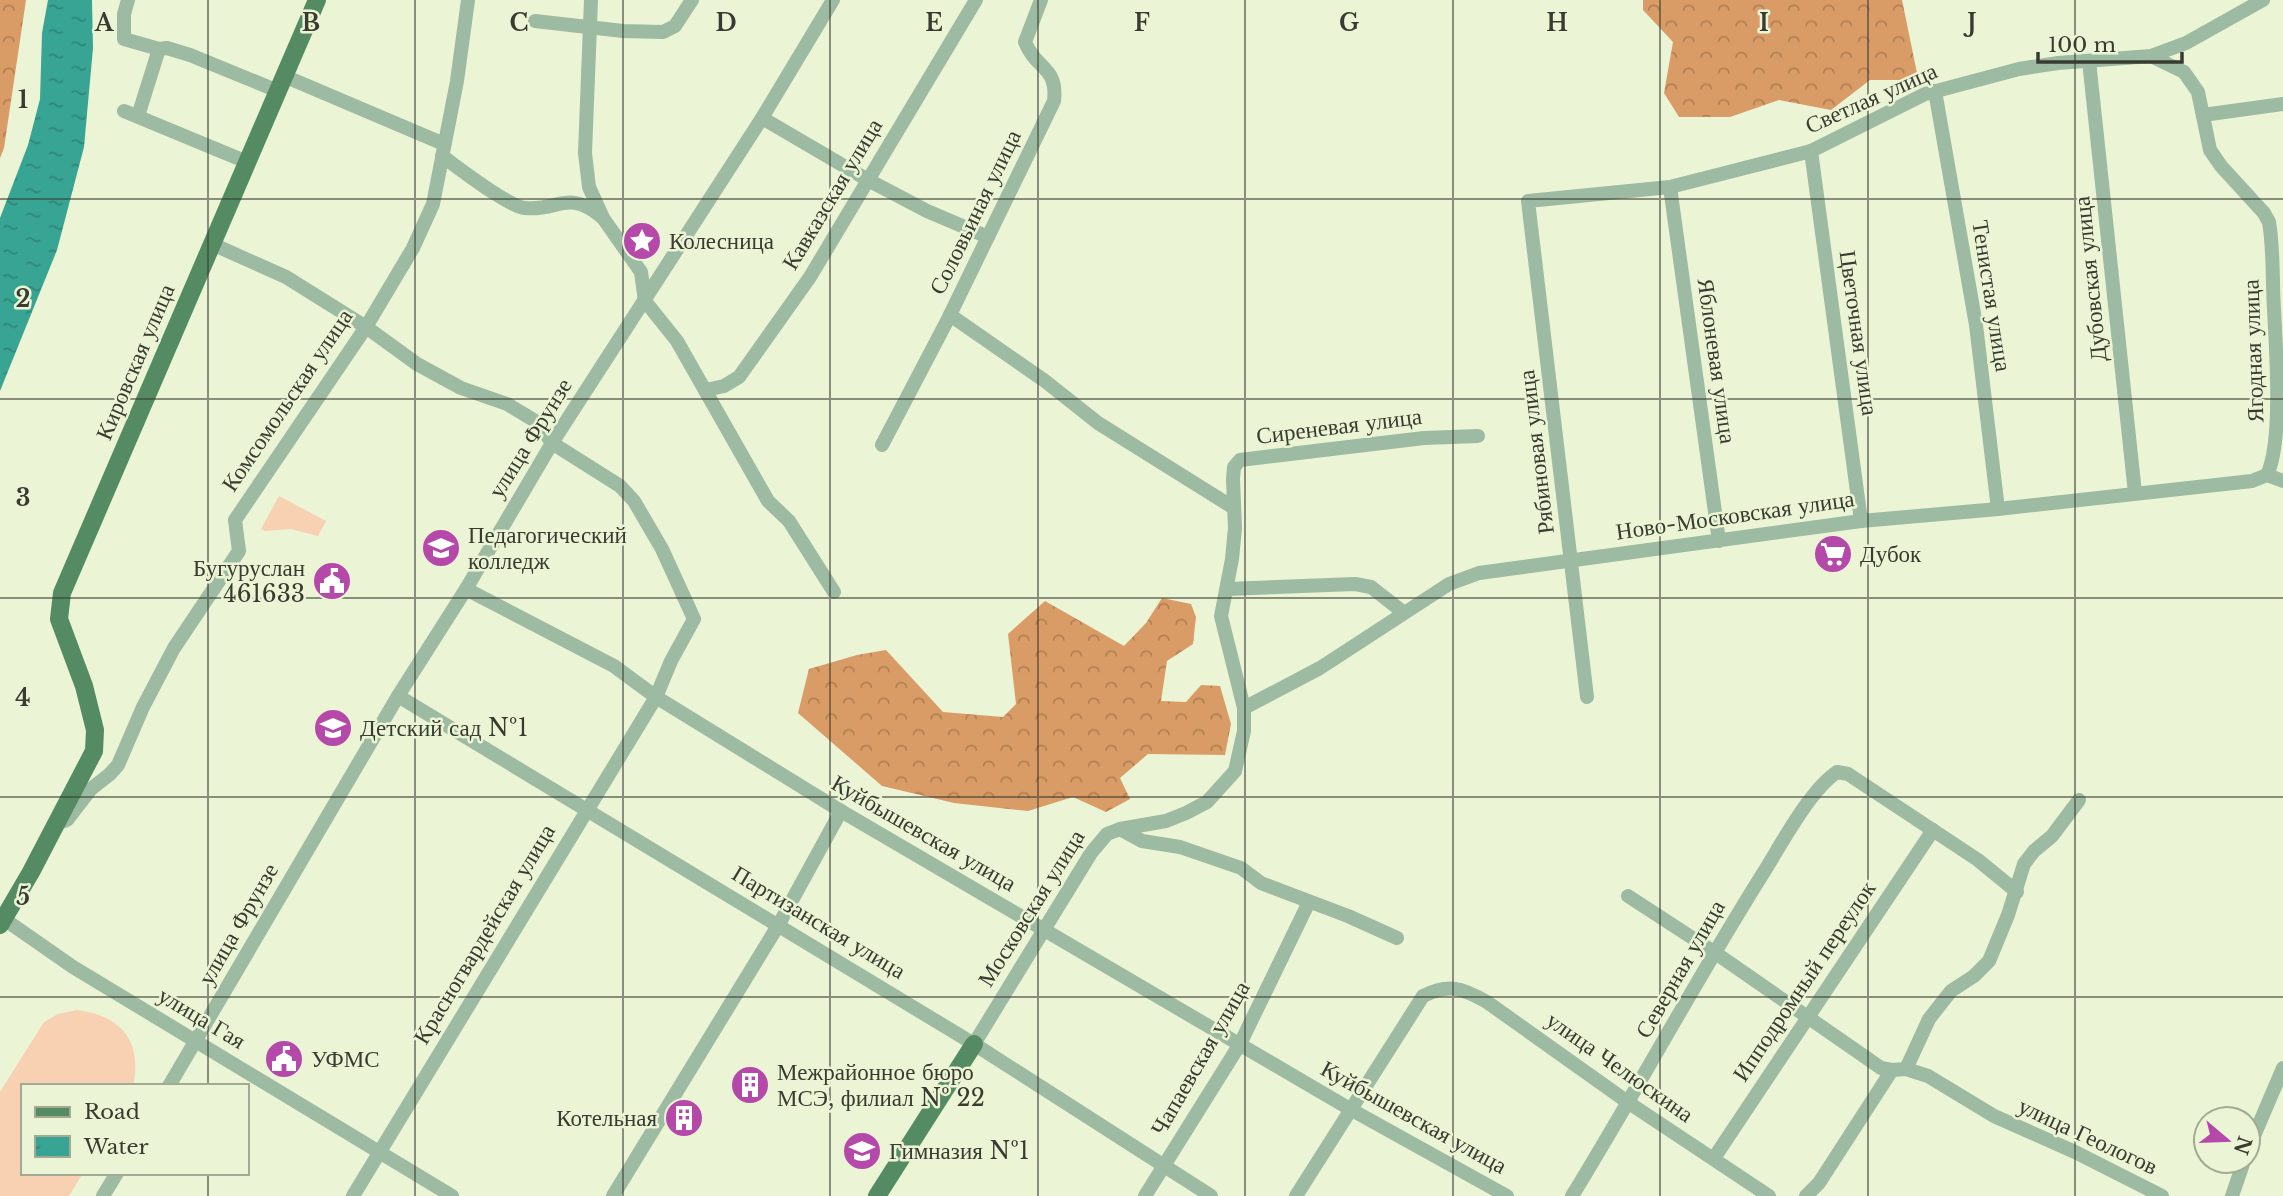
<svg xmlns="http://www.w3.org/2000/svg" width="2283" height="1196" viewBox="0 0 2283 1196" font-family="'Libre Baskerville',serif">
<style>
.forest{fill:url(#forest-crowns)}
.pitch{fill:#f7d1b1}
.water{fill:url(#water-ripples)}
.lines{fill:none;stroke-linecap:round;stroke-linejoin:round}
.minor{stroke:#9dbaa2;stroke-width:14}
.major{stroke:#558b62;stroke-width:18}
.grid{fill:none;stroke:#383b2f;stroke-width:2;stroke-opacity:0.55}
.labels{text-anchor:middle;stroke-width:5;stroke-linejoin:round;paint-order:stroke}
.street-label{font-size:23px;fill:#383b2f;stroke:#ebf4d5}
.poi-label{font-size:23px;fill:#383b2f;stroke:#ebf4d5;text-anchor:start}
.grid-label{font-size:23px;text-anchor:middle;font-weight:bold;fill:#383b2f;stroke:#ebf4d5;stroke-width:5;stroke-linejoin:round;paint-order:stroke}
</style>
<defs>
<pattern id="forest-crowns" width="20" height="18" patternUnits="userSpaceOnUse" patternTransform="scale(1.75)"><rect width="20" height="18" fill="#d99c66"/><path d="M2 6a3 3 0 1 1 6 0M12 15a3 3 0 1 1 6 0" fill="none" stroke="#b18054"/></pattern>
<pattern id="water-ripples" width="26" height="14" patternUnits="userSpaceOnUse" patternTransform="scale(1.75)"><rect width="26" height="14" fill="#38a493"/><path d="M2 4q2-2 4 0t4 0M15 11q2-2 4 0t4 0" fill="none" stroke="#308778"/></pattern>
</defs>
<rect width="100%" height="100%" fill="#ebf4d5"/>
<g class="forest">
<polygon points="0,0 26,0 4,148 0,158"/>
<polygon points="1643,0 1902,0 1917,73 1901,80 1870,80 1831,110 1779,100 1730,117 1679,117 1664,93 1673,42 1643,10"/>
<polygon points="1162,598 1191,604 1196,617 1193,644 1167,661 1161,701 1186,702 1201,685 1220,686 1231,724 1225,755 1148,754 1120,778 1130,799 1106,812 1073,797 1028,811 954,803 882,786 798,713 809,669 857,655 886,650 943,712 1003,717 1016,704 1008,634 1045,601 1124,646 1146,623"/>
</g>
<g class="pitch">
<polygon points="279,496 326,521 318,536 291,529 265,531 261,529"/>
<path d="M77 1010C121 1015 143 1042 133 1086H23V1173H83L69 1196H0V1092L44 1022 58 1014Z"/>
</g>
<polygon class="water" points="48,0 92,0 93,48 84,147 57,250 0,391 0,218 28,145 40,99 42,33"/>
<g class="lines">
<g class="minor">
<polyline points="128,0 124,14 124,39 159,49 167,48 190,55 278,91"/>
<polyline points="591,0 585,153 589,187 603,218 641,272 645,301 677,341 768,501 789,521 834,592"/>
<polyline points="535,21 623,31 663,32 675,26 692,0"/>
<path d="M2151 56 2184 72 2198 92 2210 150 2221 166 2264 213 2269 222C2274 251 2272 281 2274 309 2276 351 2283 441 2267 475"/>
<polyline points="2089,61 2135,493"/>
<polyline points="284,76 444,144"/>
<polyline points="1935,91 1976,325 1998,509"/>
<polyline points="124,111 247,162"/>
<polyline points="2203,115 2283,104"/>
<polyline points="138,116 159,49"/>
<polyline points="762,118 868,180 927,211 988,237"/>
<polyline points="1811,151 1861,521"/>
<path d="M442 156C459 168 507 206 525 208 558 212 567 188 602 217"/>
<polyline points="1670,187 1719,541"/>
<polyline points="212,244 286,277 366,327 417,364 461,388 507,404 537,422 552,443 620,486 634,501 662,549 694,619 671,661 656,697 353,1196"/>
<polyline points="950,315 1045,381 1098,423 1234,508"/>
<polyline points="706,390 724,386 739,377 810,277 976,0"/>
<path d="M882 445 947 321 1054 101C1058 66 1036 70 1025 42L1041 0"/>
<polyline points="2267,475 2283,481"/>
<polyline points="466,589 614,666 656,697 841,811 1350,1109 1507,1196"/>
<polyline points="1228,589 1355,584 1371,587 1403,612"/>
<polyline points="398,696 974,1044 1211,1196"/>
<polyline points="1587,697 1528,201 1670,187 1811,151 1925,94 2019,69 2058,63 2151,56 2186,43 2263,0"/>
<polyline points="1244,708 1320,668 1449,584 1479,573 1861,521 1998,509 2252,481 2267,475"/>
<polyline points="56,824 67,820 91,789 110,774 118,765 143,707 174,648 239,551 235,520 366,327 413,248 433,204 457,81 468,0"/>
<polyline points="1120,829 1142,841 1180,847 1241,868 1261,883 1348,916 1397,938"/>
<polyline points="1628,896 1714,952 1881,1068 1892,1070 1906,1069 1928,1076 1994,1116 2075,1152 2162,1196"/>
<polyline points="4,919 73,967 452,1196"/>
<polyline points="974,1044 1091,853 1107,834 1120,829 1166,821 1186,813 1207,802 1235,771 1244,731 1244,708 1221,616 1232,559 1235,528 1233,479 1234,467 1240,460 1424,438 1478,436"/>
<polyline points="1906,1069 1929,1019 1951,991 1974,976 1989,961 2008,915 2024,864 2034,851 2052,836 2079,800"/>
<polyline points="169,1086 398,696 466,589 552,443 762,118 833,0"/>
<polyline points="2248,1150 2283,1068"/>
<polyline points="1714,1158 1933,830"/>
<polyline points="103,1196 117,1173"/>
<polyline points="613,1196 779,924 841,811"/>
<polyline points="1145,1196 1240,1044 1309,902"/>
<path d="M1296 1196 1423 996C1449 983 1462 988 1487 1002L1629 1103 1769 1196"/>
<path d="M1572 1196C1637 1090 1696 980 1762 875 1781 845 1809 791 1837 772L1848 774 1978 860 2017 892"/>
<polyline points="1806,1196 1819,1183 1892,1070"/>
<polyline points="2232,1196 2244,1161"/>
</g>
<g class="major">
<polyline points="0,925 31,872 94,751 95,730 84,686 59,619 62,593 317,0"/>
<polyline points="877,1196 974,1044"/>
</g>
</g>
<path class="grid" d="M208 0V1086M415 0V1196M623 0V1196M830 0V1196M1038 0V1196M1245 0V1196M1453 0V1196M1660 0V1196M1868 0V1196M2075 0V1196M0 199H2283M0 399H2283M0 598H2283M0 797H2283M0 997H2283M208 1173V1196"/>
<defs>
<symbol id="sight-disc" viewBox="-11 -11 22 22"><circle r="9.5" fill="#b549a9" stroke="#ebf4d5"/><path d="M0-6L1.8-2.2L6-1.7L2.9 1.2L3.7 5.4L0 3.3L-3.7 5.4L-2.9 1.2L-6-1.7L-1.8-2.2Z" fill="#fff"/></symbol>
<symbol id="university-disc" viewBox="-11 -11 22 22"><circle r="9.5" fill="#b549a9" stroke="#ebf4d5"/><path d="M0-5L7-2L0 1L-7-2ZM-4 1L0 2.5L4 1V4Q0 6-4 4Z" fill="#fff"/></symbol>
<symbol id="supermarket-disc" viewBox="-11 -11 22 22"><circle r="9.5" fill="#b549a9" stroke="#ebf4d5"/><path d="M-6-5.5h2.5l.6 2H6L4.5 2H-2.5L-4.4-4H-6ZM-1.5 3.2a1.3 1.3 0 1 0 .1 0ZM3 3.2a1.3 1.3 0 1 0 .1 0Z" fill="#fff"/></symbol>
<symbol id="civic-disc" viewBox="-11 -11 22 22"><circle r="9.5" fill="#b549a9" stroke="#ebf4d5"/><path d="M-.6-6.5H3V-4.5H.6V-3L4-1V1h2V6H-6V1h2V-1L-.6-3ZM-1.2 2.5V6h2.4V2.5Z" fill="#fff"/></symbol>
<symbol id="school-disc" viewBox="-11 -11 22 22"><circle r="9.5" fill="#b549a9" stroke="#ebf4d5"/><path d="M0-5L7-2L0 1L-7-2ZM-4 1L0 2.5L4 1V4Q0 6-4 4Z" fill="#fff"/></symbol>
<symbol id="building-disc" viewBox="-11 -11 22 22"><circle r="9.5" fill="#b549a9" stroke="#ebf4d5"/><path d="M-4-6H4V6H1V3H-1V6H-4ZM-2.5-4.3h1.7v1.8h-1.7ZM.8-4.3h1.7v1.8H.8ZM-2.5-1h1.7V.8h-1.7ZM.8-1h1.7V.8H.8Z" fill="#fff"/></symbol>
</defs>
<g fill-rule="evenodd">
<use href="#sight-disc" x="620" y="219" width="44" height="44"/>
<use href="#university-disc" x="419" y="526" width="44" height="44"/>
<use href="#supermarket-disc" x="1811" y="532" width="44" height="44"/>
<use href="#civic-disc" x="310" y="559" width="44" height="44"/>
<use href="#school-disc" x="311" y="706" width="44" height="44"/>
<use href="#civic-disc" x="262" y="1037" width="44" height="44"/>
<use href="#building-disc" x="728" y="1063" width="44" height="44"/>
<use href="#building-disc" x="662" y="1096" width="44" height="44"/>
<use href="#school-disc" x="840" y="1129" width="44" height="44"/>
</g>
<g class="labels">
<g class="street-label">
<text transform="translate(1871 98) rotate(-24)" y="8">Светлая улица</text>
<text transform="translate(832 194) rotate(-59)" y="8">Кавказская улица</text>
<text transform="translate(975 212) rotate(-64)" y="8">Соловьиная улица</text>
<text transform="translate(2090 279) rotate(-96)" y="8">Дубовская улица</text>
<text transform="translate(1992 296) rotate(81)" y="8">Тенистая улица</text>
<text transform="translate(1859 333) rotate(82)" y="8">Цветочная улица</text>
<text transform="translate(2253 351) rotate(-92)" y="8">Ягодная улица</text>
<text transform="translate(1717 361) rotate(82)" y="8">Яблоневая улица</text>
<text transform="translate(135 362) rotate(-67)" y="8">Кировская улица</text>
<text transform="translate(287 400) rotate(-56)" y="8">Комсомольская улица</text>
<text transform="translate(1339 426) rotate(-7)" y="8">Сиреневая улица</text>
<text transform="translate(530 438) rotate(-58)" y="8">улица Фрунзе</text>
<text transform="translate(1536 452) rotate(-97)" y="8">Рябиновая улица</text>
<text transform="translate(1735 515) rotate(-8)" y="8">Ново-Московская улица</text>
<text transform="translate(924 833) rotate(30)" y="8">Куйбышевская улица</text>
<text transform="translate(1031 908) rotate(-58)" y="8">Московская улица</text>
<text transform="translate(819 922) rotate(31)" y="8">Партизанская улица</text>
<text transform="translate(238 924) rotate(-60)" y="8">улица Фрунзе</text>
<text transform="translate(484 934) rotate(-59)" y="8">Красногвардейская улица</text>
<text transform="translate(1680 969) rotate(-60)" y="8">Северная улица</text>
<text transform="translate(1804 981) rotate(-56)" y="8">Ипподромный переулок</text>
<text transform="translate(202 1018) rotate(31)" y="8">улица Гая</text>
<text transform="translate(1200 1058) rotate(-60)" y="8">Чапаевская улица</text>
<text transform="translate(1620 1067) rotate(35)" y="8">улица Челюскина</text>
<text transform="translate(1414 1117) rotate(29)" y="8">Куйбышевская улица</text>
<text transform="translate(2088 1136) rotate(25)" y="8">улица Геологов</text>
</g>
<g class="poi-label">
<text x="669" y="249">Колесница</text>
<text x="468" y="543">Педагогический<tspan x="468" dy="26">колледж</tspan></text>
<text x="1860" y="562">Дубок</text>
<text x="305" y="576" text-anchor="end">Бугуруслан<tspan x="305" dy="26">461633</tspan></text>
<text x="360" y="736">Детский сад №1</text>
<text x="311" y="1067">УФМС</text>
<text x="777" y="1080">Межрайонное бюро<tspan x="777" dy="26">МСЭ, филиал № 22</tspan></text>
<text x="657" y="1126" text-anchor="end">Котельная</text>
<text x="889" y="1159">Гимназия №1</text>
</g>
</g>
<g class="grid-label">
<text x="104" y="31">A</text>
<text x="311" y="31">B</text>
<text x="519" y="31">C</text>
<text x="726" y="31">D</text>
<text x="934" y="31">E</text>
<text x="1142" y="31">F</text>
<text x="1349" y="31">G</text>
<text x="1557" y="31">H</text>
<text x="1764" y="31">I</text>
<text x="1972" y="31">J</text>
<text x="23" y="108">1</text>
<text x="23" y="307">2</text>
<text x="23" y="506">3</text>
<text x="23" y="706">4</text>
<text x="23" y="905">5</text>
</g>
<rect x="21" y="1084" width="228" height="91" fill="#ebf4d5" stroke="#a3aa93" stroke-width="2"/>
<rect x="35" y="1107" width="35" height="10" fill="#558b62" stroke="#a3aa93" stroke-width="2"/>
<text x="84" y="1119" font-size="21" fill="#383b2f">Road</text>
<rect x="35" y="1136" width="35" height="21" fill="url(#water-ripples)" stroke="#a3aa93" stroke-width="2"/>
<text x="84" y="1154" font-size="21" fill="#383b2f">Water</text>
<g transform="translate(2227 1140) rotate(109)"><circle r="33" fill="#ebf4d5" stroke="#a3aa93" stroke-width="2"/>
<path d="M0-5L12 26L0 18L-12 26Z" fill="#b549a9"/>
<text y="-10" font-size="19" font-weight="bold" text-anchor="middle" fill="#383b2f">N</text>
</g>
<path d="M2038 52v10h144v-10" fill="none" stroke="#383b2f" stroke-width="3.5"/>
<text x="2048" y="52" font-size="21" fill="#383b2f" stroke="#ebf4d5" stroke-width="5" paint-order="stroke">100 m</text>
</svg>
